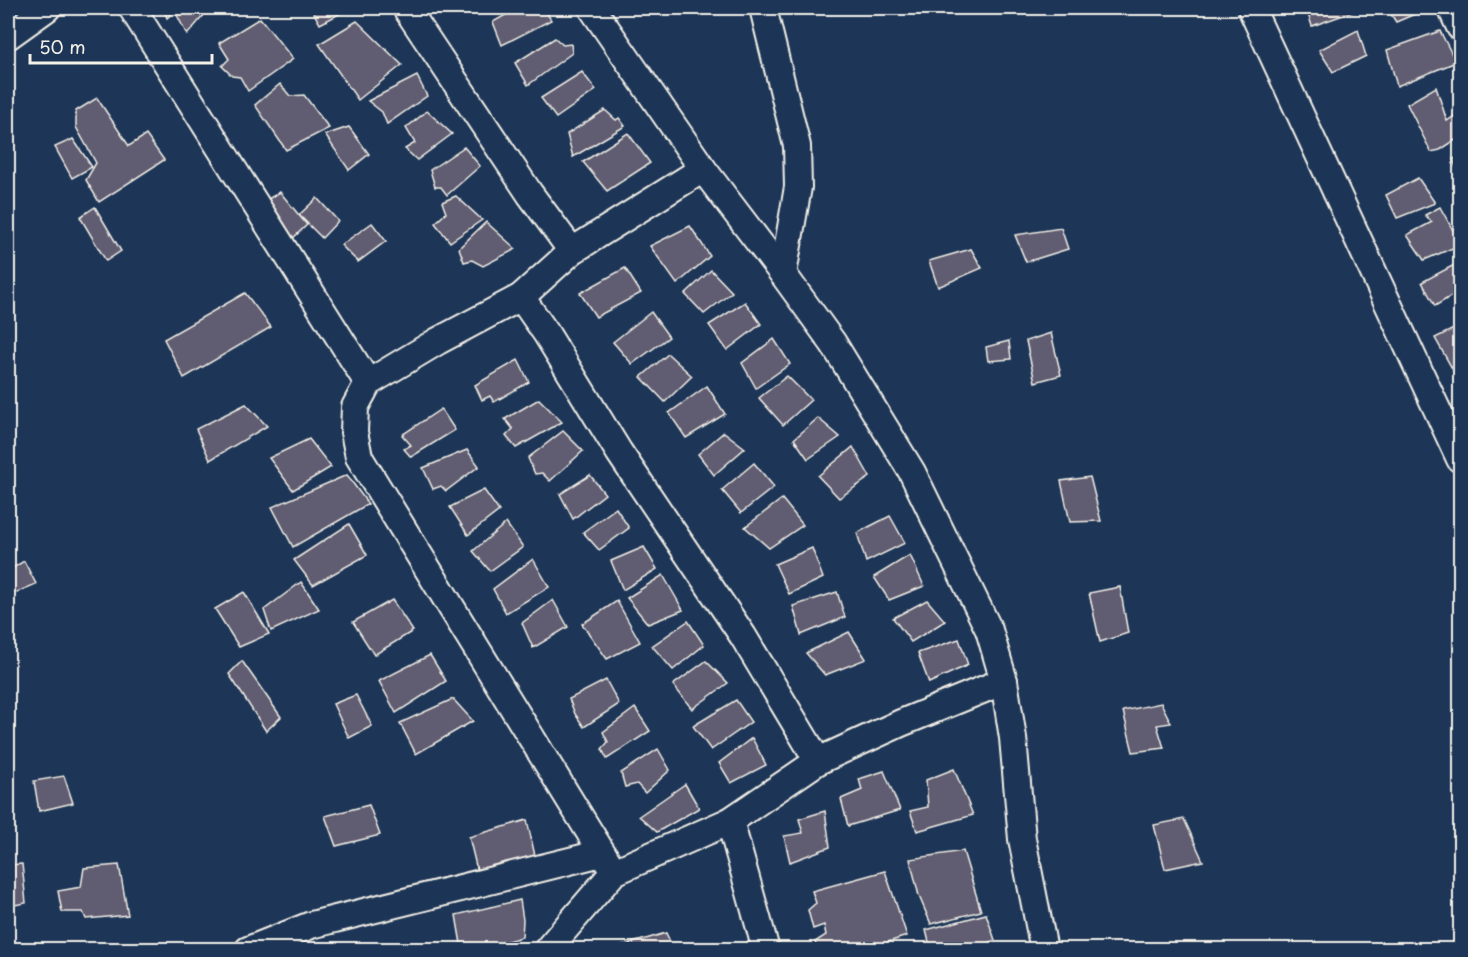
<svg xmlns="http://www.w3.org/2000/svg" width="1468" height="957" viewBox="0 0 1468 957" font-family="'Playpen Sans',sans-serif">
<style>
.building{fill:#605b71;stroke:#f4f1e8;stroke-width:1.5}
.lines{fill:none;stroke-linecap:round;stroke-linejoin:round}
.minor-casing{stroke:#f4f1e8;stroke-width:30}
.minor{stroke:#1d3557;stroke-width:26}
</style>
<rect width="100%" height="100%" fill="#1d3557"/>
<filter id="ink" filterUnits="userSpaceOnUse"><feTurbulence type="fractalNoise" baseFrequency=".0167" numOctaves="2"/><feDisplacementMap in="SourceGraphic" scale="12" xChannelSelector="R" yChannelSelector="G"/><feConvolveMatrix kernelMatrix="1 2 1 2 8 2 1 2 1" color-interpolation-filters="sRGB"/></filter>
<g filter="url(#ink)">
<g class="building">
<polygon points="163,8 210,8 187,35 175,11 167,18"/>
<polygon points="311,8 346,8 347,10 320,24"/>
<polygon points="518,8 544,8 551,20 502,45 493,22"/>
<polygon points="1306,8 1352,8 1355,11 1312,26"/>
<polygon points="1387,8 1429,8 1396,22"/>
<polygon points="260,18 293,59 248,91 240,77 232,76 222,66 229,59 219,43"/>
<polygon points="357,21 402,65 358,100 319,44"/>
<polygon points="1358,30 1366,56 1333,72 1319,50"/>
<polygon points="1440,31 1456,62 1397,86 1387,50"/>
<polygon points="555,38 563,45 571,44 572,53 528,85 515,63"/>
<polygon points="582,72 596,90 556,118 541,98"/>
<polygon points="417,76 427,96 387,124 382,112 368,101"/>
<polygon points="280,84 290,96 304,95 329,128 286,150 255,105"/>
<polygon points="1436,87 1447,121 1460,112 1460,137 1440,150 1431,152 1407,104"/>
<polygon points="97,98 129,146 146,135 164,160 99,202 86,180 96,163 76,127 76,111"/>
<polygon points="605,110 616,120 619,118 625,126 573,157 567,134"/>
<polygon points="427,111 452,134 417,160 405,149 415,143 406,128"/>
<polygon points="349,127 369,154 349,170 325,135"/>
<polygon points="628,133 650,163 607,191 583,162"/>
<polygon points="73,139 92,167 72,178 55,147"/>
<polygon points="464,147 480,166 447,195 441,187 435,187 430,170"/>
<polygon points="1460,157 1460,178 1453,159"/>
<polygon points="1418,178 1435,203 1397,218 1386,195"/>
<polygon points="280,192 307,225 293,238 268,199"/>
<polygon points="456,196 482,220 450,242 435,223 446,213 442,202"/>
<polygon points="317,198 338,221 322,238 299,215"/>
<polygon points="95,207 121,251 106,261 80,217"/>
<polygon points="1440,207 1460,243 1460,245 1424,260 1407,235 1432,222 1425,215"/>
<polygon points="486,222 516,249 483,266 472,260 464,262 459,248"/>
<polygon points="372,223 386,241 358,262 341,245"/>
<polygon points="690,226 710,256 677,284 650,246"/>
<polygon points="1061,228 1068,249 1026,262 1015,235"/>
<polygon points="971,249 982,268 938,287 929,261"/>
<polygon points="1458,263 1460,267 1460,291 1435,306 1422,282"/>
<polygon points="625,268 641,293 596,317 580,293"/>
<polygon points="711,270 732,292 704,314 685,294"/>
<polygon points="245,293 271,327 184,378 164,339"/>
<polygon points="745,302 761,324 727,350 709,325"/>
<polygon points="651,312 669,337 632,364 613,342"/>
<polygon points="1460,326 1460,367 1453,370 1435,338"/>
<polygon points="1051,333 1061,375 1035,382 1026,341"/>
<polygon points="774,339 790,364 756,388 742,363"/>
<polygon points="1009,341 1011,359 988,361 986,347"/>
<polygon points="668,354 692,376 665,402 641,377"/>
<polygon points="518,360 529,382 494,402 490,396 482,400 475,385"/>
<polygon points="787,376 811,400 783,425 759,398"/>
<polygon points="707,386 725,414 686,438 669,413"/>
<polygon points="539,399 562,422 516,448 506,436 513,429 505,419"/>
<polygon points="246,404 267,426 210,460 196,429"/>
<polygon points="441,409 455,430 411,457 404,449 411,445 402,435"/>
<polygon points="818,418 840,437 808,459 794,439"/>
<polygon points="563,431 583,451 550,481 542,473 535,474 528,458"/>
<polygon points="724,432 745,448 714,475 698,454"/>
<polygon points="309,439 331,467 293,490 269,458"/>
<polygon points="853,447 870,477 839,498 818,476"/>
<polygon points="467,450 479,466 446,491 441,486 433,489 423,468"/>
<polygon points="754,463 774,487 741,513 722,490"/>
<polygon points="347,475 368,504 293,547 272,507"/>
<polygon points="590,475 605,494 573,519 560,494"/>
<polygon points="1090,477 1101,521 1070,522 1061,481"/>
<polygon points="484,490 499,511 468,535 450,507"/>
<polygon points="782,499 803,525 769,548 745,527"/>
<polygon points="616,508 629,528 599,550 583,532"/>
<polygon points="890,516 905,543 866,562 857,533"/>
<polygon points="506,523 523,547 490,571 473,551"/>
<polygon points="349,524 367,555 313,585 294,560"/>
<polygon points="644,547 657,569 623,590 611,561"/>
<polygon points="812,548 823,578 789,594 775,564"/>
<polygon points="910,555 924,586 889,600 874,577"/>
<polygon points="533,559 549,587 506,613 493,589"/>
<polygon points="24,561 36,584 8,596 8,571"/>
<polygon points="663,575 683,610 648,624 627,598"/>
<polygon points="301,582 319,609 271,631 264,610"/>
<polygon points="1120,587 1128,633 1100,642 1089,593"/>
<polygon points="244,592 269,634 239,647 215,609"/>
<polygon points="837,592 845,617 801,635 793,606"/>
<polygon points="392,600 413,631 374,655 353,622"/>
<polygon points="553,600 568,627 533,648 522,623"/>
<polygon points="927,600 945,621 911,642 893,618"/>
<polygon points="617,601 640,642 607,659 582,624"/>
<polygon points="688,621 704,645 673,670 652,646"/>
<polygon points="849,632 866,659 825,675 806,653"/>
<polygon points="959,639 968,665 929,683 918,653"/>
<polygon points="430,655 446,681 396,713 379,681"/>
<polygon points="242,661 281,717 266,731 229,674"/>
<polygon points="706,661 728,683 692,709 673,685"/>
<polygon points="606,680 619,704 584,727 575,714 569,699"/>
<polygon points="356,695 372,726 349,738 333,704"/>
<polygon points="453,699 473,721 416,754 400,723"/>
<polygon points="736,700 751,722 711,750 693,726"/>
<polygon points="1161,703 1171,723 1157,725 1164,748 1133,752 1123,711"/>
<polygon points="635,708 650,731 607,759 602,749 608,742 603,732"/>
<polygon points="752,738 766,765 731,783 719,763"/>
<polygon points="658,749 670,770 645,793 637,784 625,787 621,773"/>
<polygon points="954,769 973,815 917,831 910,811 928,807 926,780"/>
<polygon points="884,771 900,810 848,826 841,799 862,790 859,779"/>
<polygon points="64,776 73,803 39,811 34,781"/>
<polygon points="685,784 699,808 657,832 639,816"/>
<polygon points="369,805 380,835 336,846 325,816"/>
<polygon points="825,811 830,847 790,862 784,836 803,833 799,819"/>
<polygon points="1184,819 1203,861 1165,869 1154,825"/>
<polygon points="527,820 535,856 478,874 469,837"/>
<polygon points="963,851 981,911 931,924 919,896 910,859"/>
<polygon points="22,864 26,903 8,906 8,865"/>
<polygon points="119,865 128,915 86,919 83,912 62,912 58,891 81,887 84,868"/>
<polygon points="885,871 907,936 863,950 818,950 815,942 826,935 824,925 813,929 808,910 816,903 812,891"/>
<polygon points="520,900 523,920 522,937 475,950 462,950 456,915"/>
<polygon points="986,914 995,940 977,947 977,950 931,950 926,930"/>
<polygon points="666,933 674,950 620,950 619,947"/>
</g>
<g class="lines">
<defs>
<g id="minor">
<polyline points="132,8 368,383"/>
<polyline points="406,8 530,194 572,251"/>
<polyline points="763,8 797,146 798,187 783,274"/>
<polyline points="1251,8 1460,459"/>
<polyline points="1451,8 1460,27"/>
<polyline points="8,36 47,8"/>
<polyline points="703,169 572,251 521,297 438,341 368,383 355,407 354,432 359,457 614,872 730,821 818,761"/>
<polyline points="521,297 546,333 619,452 743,636 818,761 901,723 1004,681 989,630 912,472 833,343 783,274 703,169 592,8"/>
<polyline points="1004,681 1013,738 1022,839 1044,950"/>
<polyline points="730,821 766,950"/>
<polyline points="248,950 311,925 602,853"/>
<polyline points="547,950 614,872"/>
</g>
</defs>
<use href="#minor" class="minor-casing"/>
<use href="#minor" class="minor"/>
</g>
</g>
<rect width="1468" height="957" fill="none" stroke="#1d3557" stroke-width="30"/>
<rect x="15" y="15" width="1438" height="927" fill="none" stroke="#f4f1e8" stroke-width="2" filter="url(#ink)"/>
<path d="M30 54v9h182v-9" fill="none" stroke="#f4f1e8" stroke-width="3"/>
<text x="39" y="54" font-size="18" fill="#f4f1e8" stroke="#1d3557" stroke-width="4.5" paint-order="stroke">50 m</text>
</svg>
